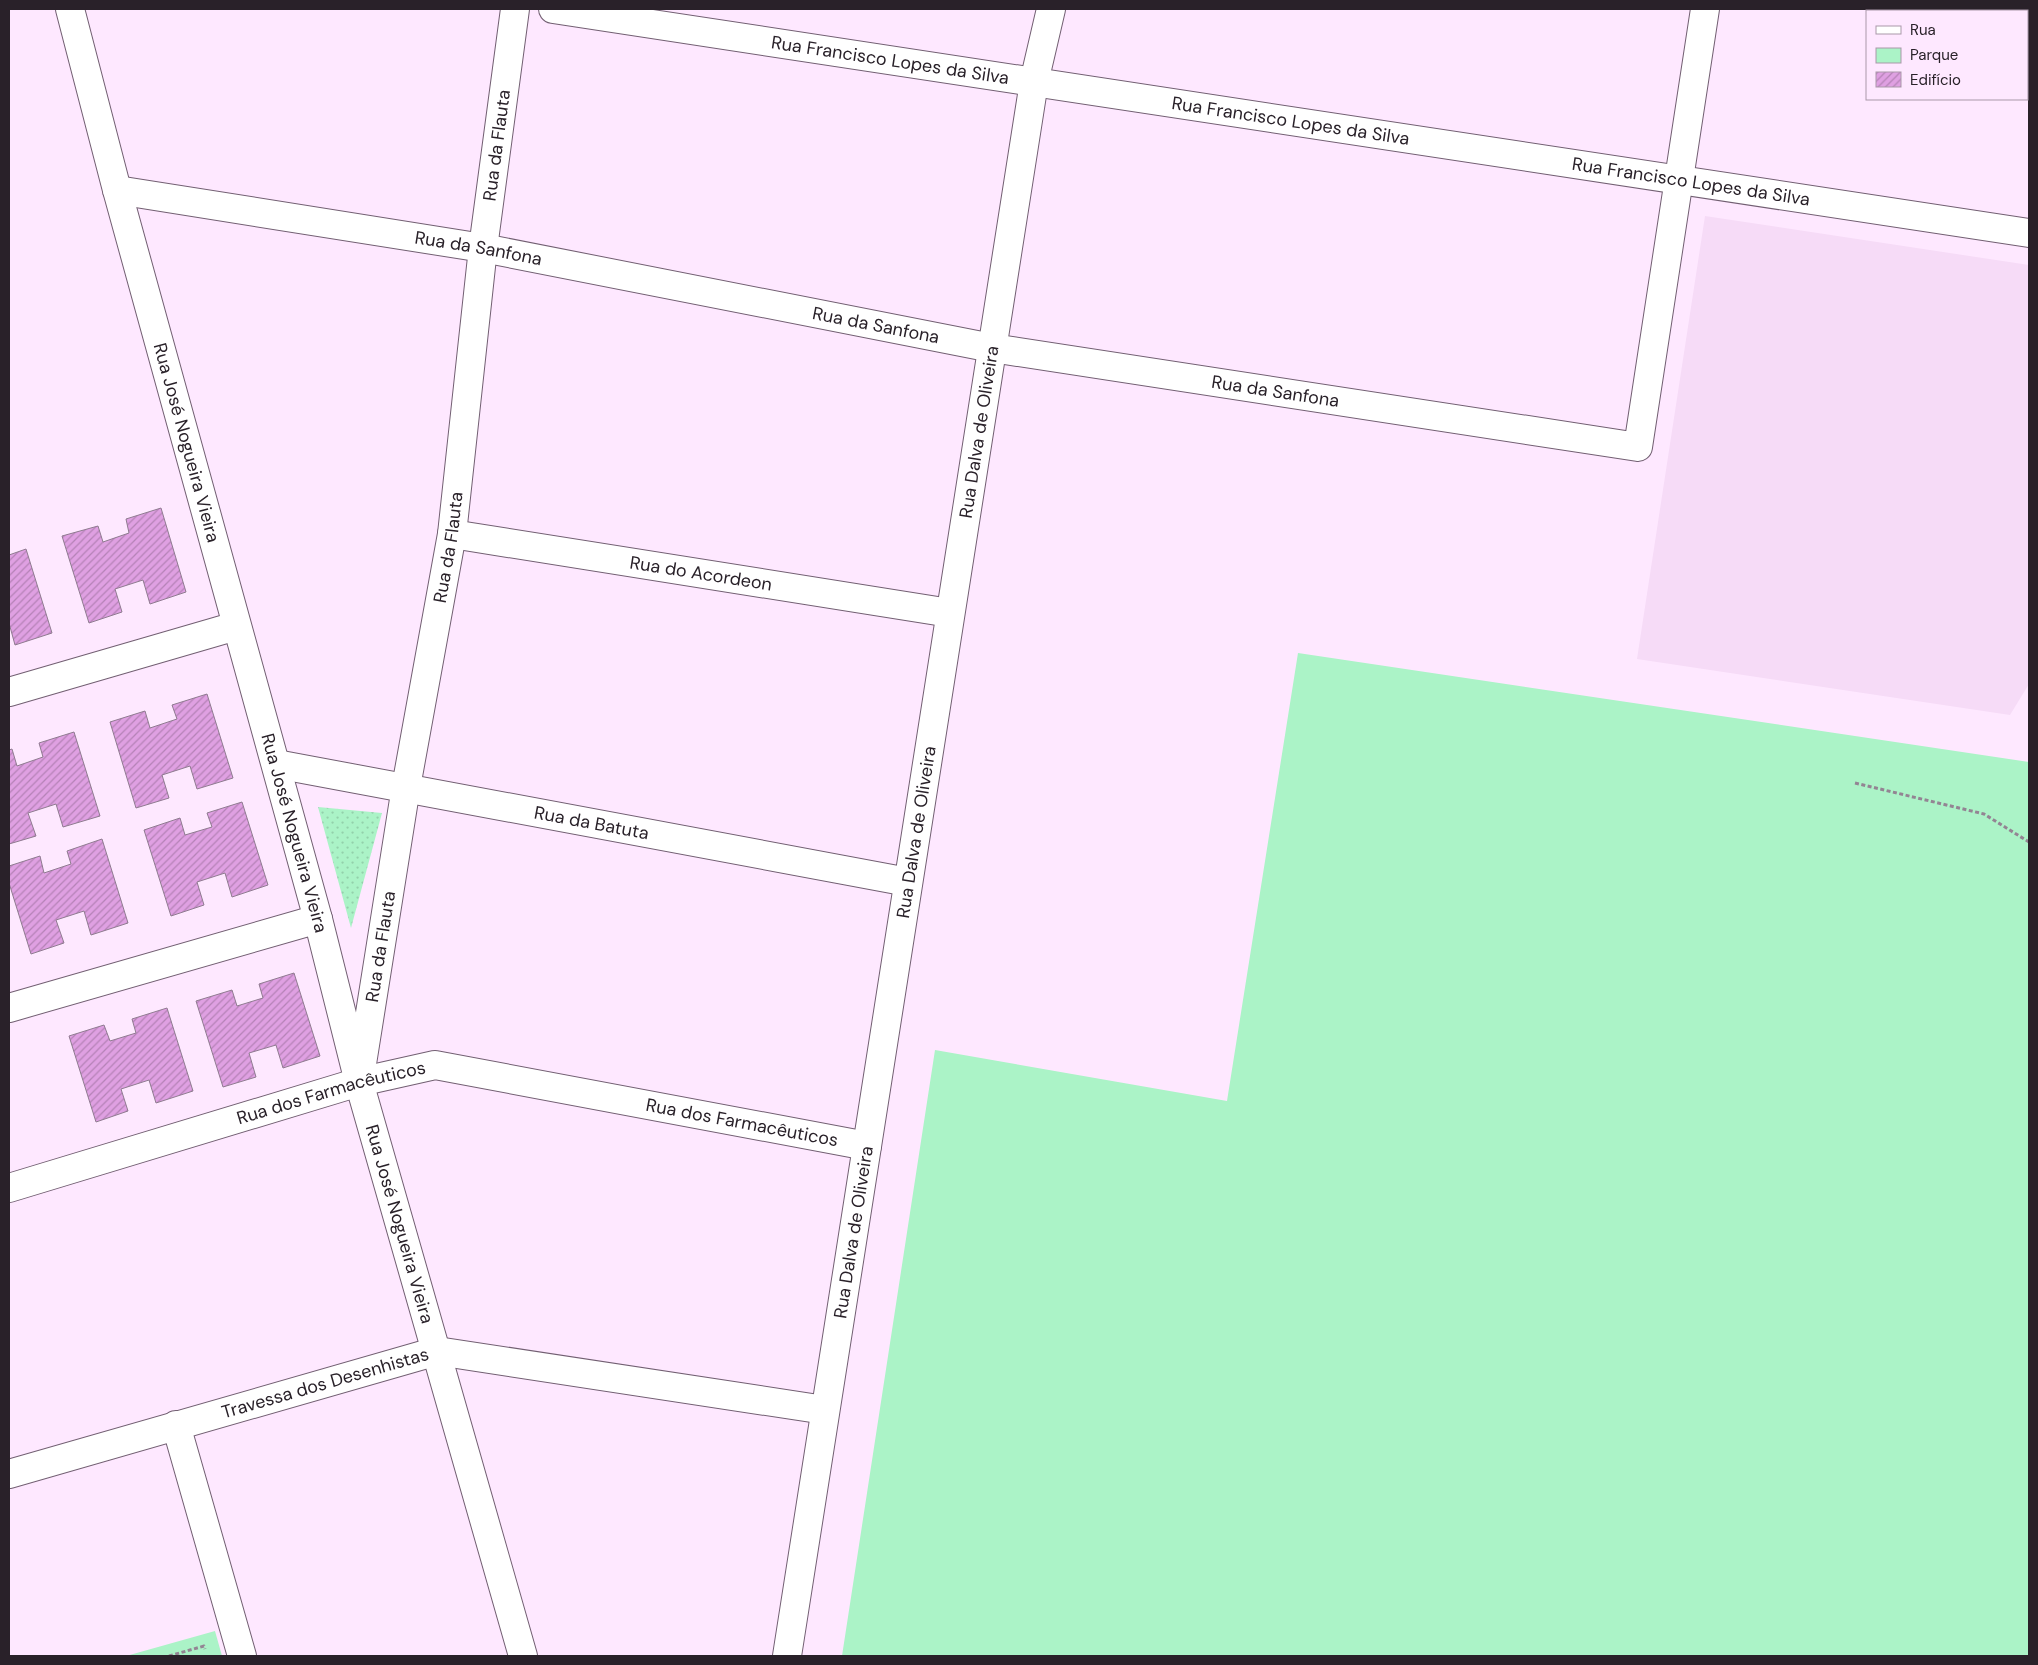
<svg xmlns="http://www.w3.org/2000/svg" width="2038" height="1665" viewBox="0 0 2038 1665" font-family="'DM Sans',sans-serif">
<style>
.built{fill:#f6dbf7}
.grass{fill:url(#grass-dots)}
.park{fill:#abf3c7}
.building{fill:url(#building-hatch);stroke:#8f7b90}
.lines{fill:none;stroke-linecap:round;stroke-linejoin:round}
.minor-casing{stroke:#725f72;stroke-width:30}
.path{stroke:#938493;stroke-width:3;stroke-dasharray:4 2.5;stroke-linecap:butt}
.minor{stroke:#fff;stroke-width:28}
.labels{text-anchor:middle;stroke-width:4.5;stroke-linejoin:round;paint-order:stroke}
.street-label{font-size:18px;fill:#292129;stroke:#fee8ff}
</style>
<defs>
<pattern id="grass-dots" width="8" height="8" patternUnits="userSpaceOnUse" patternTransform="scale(1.25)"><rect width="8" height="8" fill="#abf3c7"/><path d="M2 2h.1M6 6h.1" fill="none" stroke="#93d0ab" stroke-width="1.8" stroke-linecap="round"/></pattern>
<pattern id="building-hatch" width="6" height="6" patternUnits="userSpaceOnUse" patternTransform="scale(1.25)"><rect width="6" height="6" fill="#dfa0e2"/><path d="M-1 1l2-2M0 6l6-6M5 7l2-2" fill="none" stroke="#b582b7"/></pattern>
</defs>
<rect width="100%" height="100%" fill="#fee8ff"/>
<polygon class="built" points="1705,216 2029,265 2029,684 2010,715 1637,659"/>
<polygon class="grass" points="318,807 382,813 351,928"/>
<g class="park">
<polygon points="1298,653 2029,762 2029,1656 842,1656 935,1050 1227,1101"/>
<polygon points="215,1631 222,1656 126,1656"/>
</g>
<g class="building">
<polygon points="161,508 186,592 150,604 143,580 115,589 122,612 89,623 62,536 98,526 103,542 129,533 126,519"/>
<polygon points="26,549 52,633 15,645 9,623 9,555"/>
<polygon points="207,694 233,778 197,789 190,766 162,775 169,798 136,808 110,722 145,711 150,728 177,719 172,705"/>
<polygon points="74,732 100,816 63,827 56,804 28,813 36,836 9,844 9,750 12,749 17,766 43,757 39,743"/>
<polygon points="242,802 268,885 232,897 225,873 197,882 204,905 171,916 144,830 180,818 185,835 212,827 207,813"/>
<polygon points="102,839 128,923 91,935 84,911 56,920 64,943 31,954 9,883 9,866 40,856 44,873 71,864 67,851"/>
<polygon points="294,973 320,1056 283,1068 276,1045 249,1053 256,1077 223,1087 196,1001 232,990 237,1006 263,998 259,984"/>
<polygon points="167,1008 193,1091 156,1103 149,1080 121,1089 128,1111 96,1122 69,1036 104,1025 110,1041 136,1033 132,1019"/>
</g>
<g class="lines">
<defs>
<g id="minor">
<path id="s1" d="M70 9 117 190 318 919 359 1082 523 1656"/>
<path id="s2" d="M553 9 2029 233"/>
<path id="s3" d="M117 190 483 248 992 348 1638 447 1705 9"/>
<path id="s4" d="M452 534 950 613"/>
<polyline points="9,692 236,626"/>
<path id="s5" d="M276 764 908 882"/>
<polyline points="9,1008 318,919"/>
<path id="s6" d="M361 1070 406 787 452 534 483 248 515 9"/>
<path id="s7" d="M9 1188 359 1082 435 1065 867 1146"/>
<polyline points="176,1425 242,1656"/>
<path id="s8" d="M9 1474 437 1351 825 1410"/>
<path id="s9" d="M787 1656 1034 82 1051 9"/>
</g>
</defs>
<use href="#minor" class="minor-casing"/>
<g class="path">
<polyline points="1855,783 1984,814 2029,842"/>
<polyline points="169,1656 204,1646 205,1649"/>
</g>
<use href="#minor" class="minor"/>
</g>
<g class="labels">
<g class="street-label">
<text dy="6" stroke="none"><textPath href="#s2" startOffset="341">Rua Francisco Lopes da Silva</textPath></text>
<text dy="6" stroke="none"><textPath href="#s2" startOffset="746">Rua Francisco Lopes da Silva</textPath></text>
<text dy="6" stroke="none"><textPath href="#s6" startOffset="935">Rua da Flauta</textPath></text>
<text dy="6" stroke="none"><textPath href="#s2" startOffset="1151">Rua Francisco Lopes da Silva</textPath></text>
<text dy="6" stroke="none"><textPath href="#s3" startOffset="366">Rua da Sanfona</textPath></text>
<text dy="6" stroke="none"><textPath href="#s3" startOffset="771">Rua da Sanfona</textPath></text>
<text dy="6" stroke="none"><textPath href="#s3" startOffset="1176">Rua da Sanfona</textPath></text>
<text dy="6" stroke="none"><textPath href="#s9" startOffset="1239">Rua Dalva de Oliveira</textPath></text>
<text dy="6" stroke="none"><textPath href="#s1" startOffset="449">Rua José Nogueira Vieira</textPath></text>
<text dy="6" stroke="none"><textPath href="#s6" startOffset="530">Rua da Flauta</textPath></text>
<text dy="6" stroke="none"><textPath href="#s4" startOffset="252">Rua do Acordeon</textPath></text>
<text dy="6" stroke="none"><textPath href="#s5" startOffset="321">Rua da Batuta</textPath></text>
<text dy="6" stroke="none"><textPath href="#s9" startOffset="834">Rua Dalva de Oliveira</textPath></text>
<text dy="6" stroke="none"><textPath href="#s1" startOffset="854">Rua José Nogueira Vieira</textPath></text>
<text dy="6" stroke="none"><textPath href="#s6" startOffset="125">Rua da Flauta</textPath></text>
<text dy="6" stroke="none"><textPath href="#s7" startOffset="336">Rua dos Farmacêuticos</textPath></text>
<text dy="6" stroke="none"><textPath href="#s7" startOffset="756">Rua dos Farmacêuticos</textPath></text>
<text dy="6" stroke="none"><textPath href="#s1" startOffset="1259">Rua José Nogueira Vieira</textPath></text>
<text dy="6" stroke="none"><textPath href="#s9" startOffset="429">Rua Dalva de Oliveira</textPath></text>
<text dy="6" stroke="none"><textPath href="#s8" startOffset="329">Travessa dos Desenhistas</textPath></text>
</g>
</g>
<rect width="2038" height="1665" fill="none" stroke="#292129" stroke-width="20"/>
<rect x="1866" y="10" width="162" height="90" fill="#fee8ff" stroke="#a998a9"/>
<rect x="1876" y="26" width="25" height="8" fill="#ffffff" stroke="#a998a9"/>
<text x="1910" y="35" font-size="15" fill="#292129">Rua</text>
<rect x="1876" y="48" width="25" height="15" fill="#abf3c7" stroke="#a998a9"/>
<text x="1910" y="60" font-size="15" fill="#292129">Parque</text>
<rect x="1876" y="72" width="25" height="15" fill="url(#building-hatch)" stroke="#a998a9"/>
<text x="1910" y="85" font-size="15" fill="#292129">Edifício</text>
</svg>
